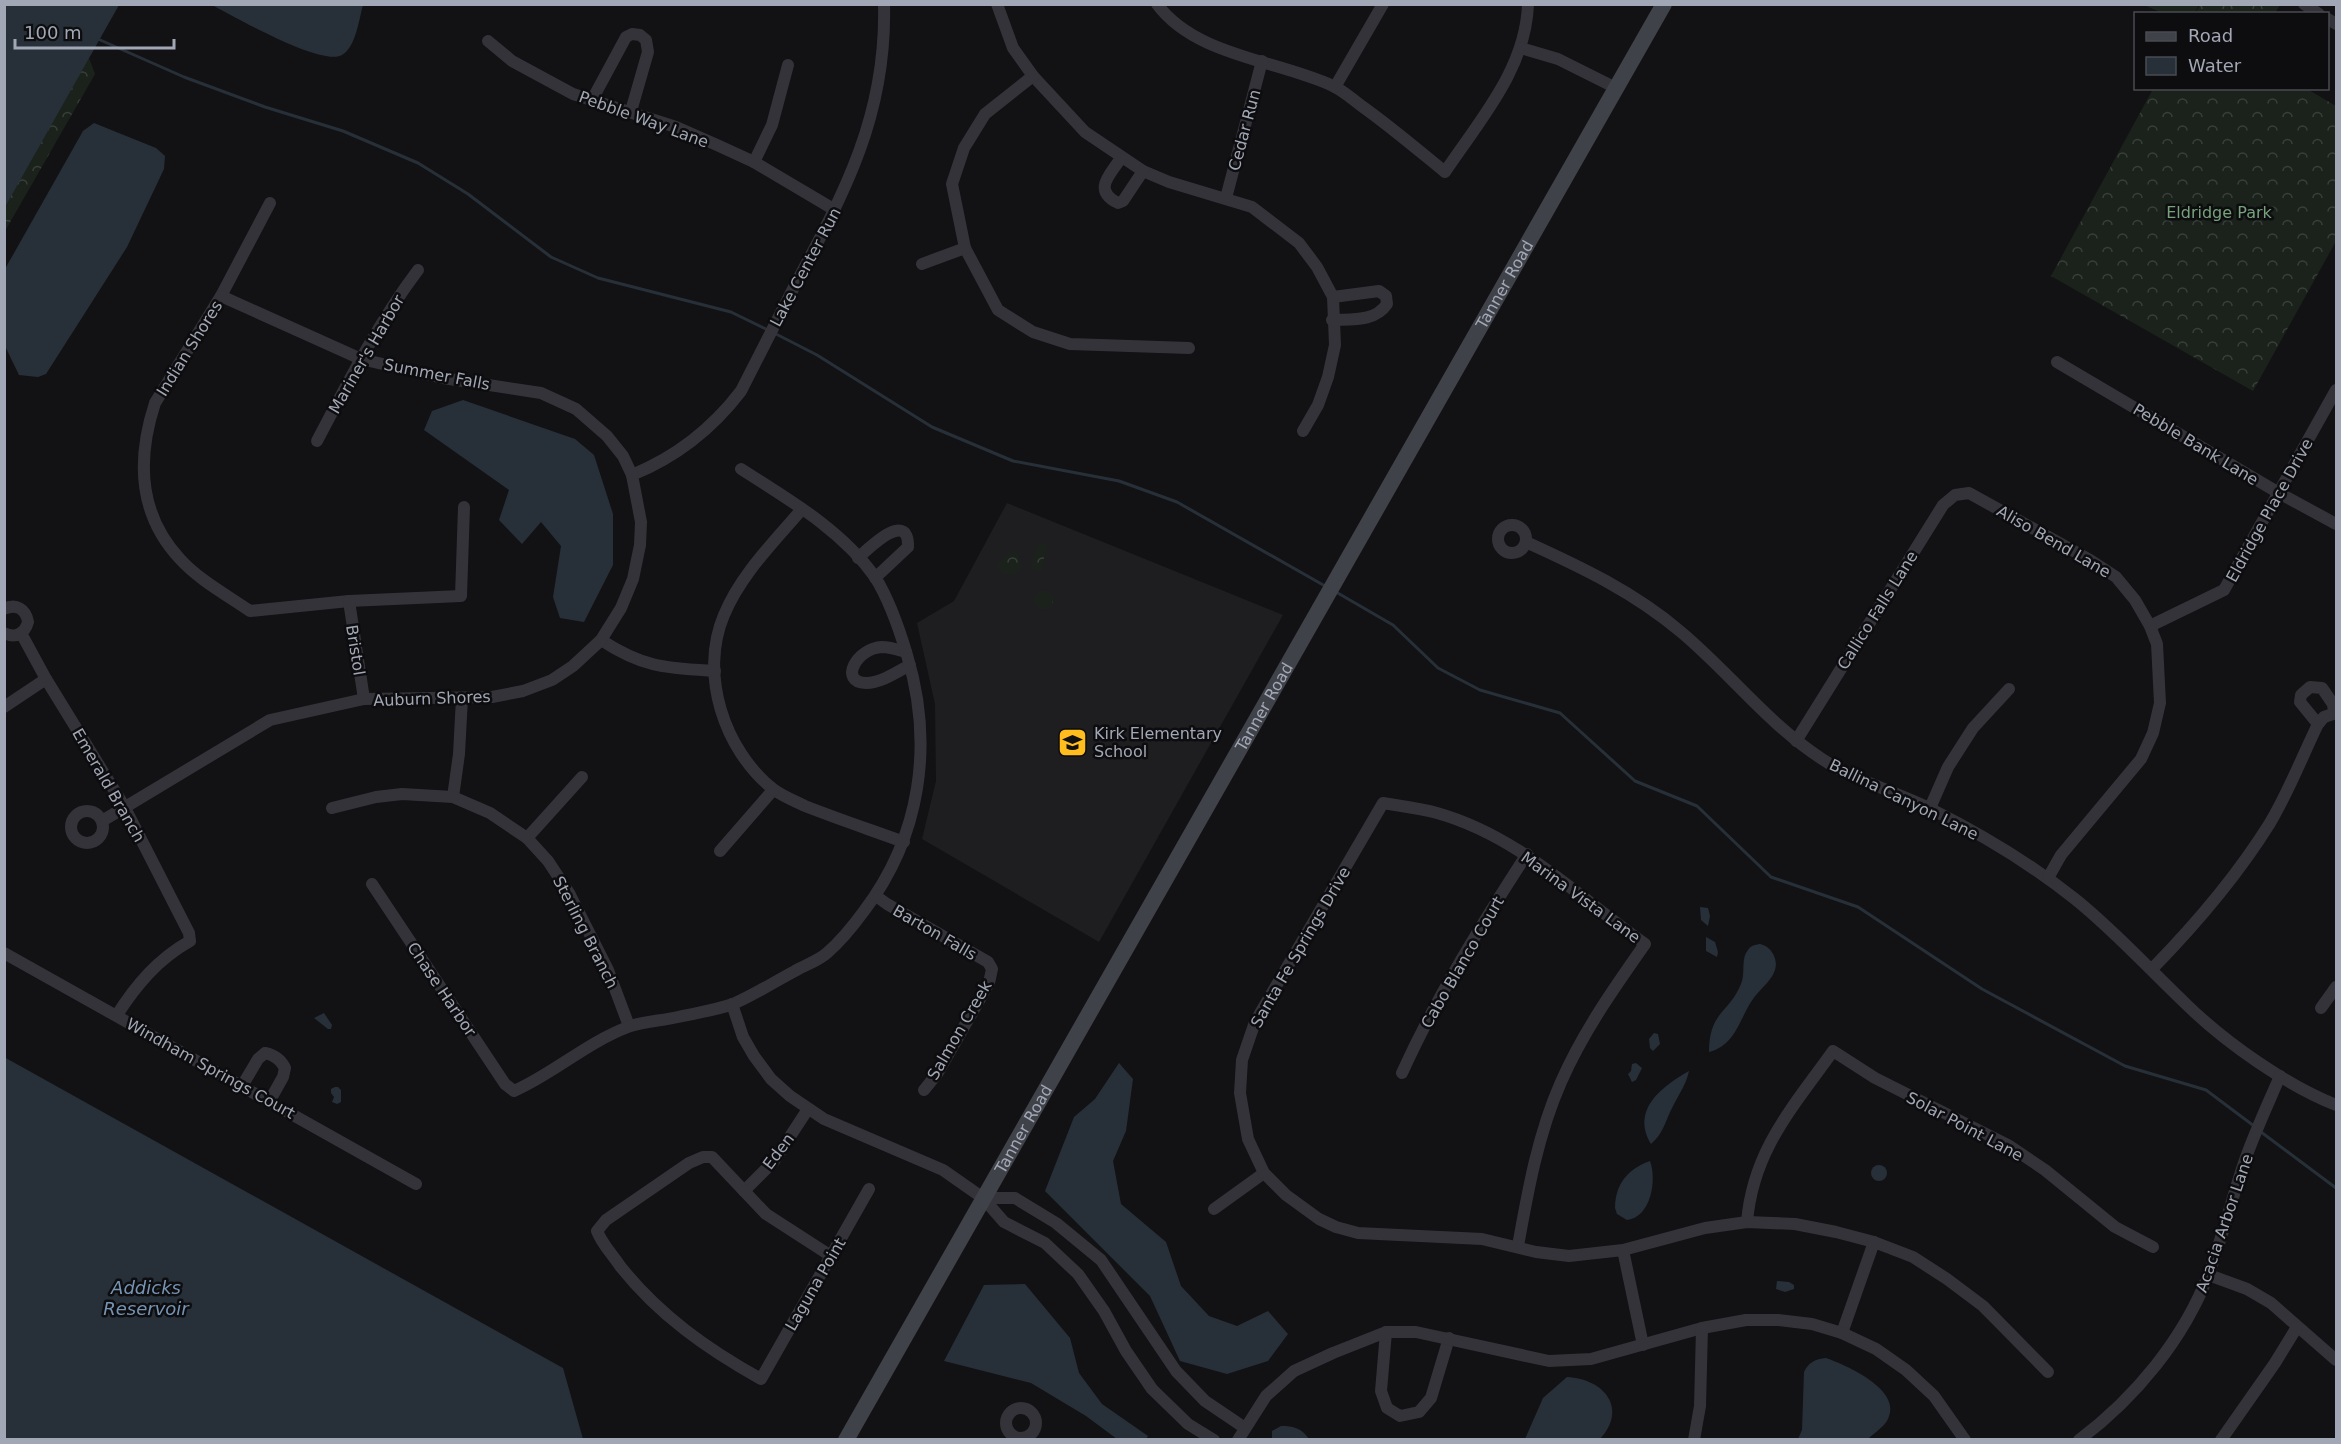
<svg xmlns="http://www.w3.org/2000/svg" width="2341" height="1444" viewBox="0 0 2341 1444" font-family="'DejaVu Sans',sans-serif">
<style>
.built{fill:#1e1e21}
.green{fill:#1a221b}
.forest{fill:url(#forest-crowns)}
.water{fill:#273038}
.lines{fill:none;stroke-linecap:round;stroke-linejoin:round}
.stream{stroke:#273038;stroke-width:3}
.minor{stroke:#333339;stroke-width:12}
.secondary{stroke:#404249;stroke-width:16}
.labels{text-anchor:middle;stroke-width:5;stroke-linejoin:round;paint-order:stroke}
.street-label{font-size:16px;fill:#a2a7b5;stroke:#0d0d0f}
.park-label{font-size:16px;fill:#77a27c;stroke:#0d0d0f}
.poi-label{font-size:16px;fill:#a2a7b5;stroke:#0d0d0f;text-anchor:start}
.water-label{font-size:18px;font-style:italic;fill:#7694b4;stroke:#0d0d0f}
</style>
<defs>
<pattern id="forest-crowns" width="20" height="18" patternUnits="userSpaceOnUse" patternTransform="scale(1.5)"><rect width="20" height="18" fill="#1a221b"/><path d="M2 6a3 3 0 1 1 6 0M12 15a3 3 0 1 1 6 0" fill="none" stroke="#383f3a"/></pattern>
</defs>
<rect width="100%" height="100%" fill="#121214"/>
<polygon class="built" points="1007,503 1283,615 1099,942 922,839 936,781 935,704 917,623 954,601"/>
<polygon class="green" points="2144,5 2199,5 2194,14 2162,13"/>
<g class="forest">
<polygon points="2200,5 2200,4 2280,5 2275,13 2195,13"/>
<polygon points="5,21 89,58 95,74 5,231"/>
<polygon points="2153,89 2307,89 2336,106 2336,241 2253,391 2051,276"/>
<path d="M1040 543 1047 545 1041 571 1033 569C1032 560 1035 551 1040 543Z"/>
<polygon points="1014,551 1018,555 1021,568 1015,574 1004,574 997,566 1010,552"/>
<circle cx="1044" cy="600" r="9"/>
</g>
<g class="water">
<polygon points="5,4 119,5 5,207 4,5"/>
<path d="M212 5H363C359 19 356 47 342 55 322 67 233 16 212 5Z"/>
<polygon points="94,123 156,148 165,156 164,169 127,247 46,374 38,377 19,375 5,346 5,269 83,131"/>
<polygon points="463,400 575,439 594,455 613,514 613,565 584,622 560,618 553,597 561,546 541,522 522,544 499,520 509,490 424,430 432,411"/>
<polygon points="1700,907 1708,908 1710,916 1708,926 1701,920"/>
<polygon points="1706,937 1715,942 1718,952 1717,957 1706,951"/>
<path d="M1760 944C1767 946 1771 949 1774 956 1782 974 1762 986 1753 999 1739 1019 1736 1045 1709 1052 1709 1010 1731 1013 1742 981 1745 971 1741 958 1748 950 1751 945 1755 945 1760 944Z"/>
<polygon points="324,1013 332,1025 331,1029 328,1029 314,1018"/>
<polygon points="1654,1033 1658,1034 1660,1044 1653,1051 1650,1048 1649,1039"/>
<polygon points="4,1057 563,1368 583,1439 5,1439"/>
<polygon points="1119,1063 1133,1079 1126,1131 1113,1161 1121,1204 1166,1242 1181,1286 1209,1316 1237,1326 1268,1311 1288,1334 1268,1361 1227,1374 1180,1361 1150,1296 1045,1191 1074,1117 1095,1099"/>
<polygon points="1636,1063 1642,1068 1636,1080 1632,1082 1628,1074 1631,1071 1632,1064"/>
<path d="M1689 1071C1686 1085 1679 1094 1673 1106 1665 1121 1664 1133 1651 1144 1631 1110 1661 1087 1689 1071Z"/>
<polygon points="335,1087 338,1087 341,1090 341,1102 337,1104 332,1102 334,1097 331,1093 331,1089"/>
<path d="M1650 1161C1657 1180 1651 1217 1627 1220L1617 1214 1615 1208C1615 1184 1628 1169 1650 1161Z"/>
<circle cx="1879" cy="1173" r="8"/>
<polygon points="1777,1281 1789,1282 1794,1285 1794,1289 1785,1292 1776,1289"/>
<polygon points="1025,1284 1070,1338 1079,1373 1102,1404 1148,1436 1146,1439 1117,1439 1086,1416 1031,1383 944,1361 984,1285"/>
<path d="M1826 1358C1846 1365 1903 1390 1888 1419 1884 1427 1874 1433 1868 1439H1798L1802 1430 1804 1372C1809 1362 1815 1359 1826 1358Z"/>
<path d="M1567 1377C1604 1379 1628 1408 1600 1439H1525L1543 1398Z"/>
<path d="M1281 1426C1294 1426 1301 1428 1309 1439H1272V1431Z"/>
</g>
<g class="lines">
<g class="stream">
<polyline points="98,39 184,77 265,107 343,131 418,163 468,194 551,257 598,278 731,312 768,330"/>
<polyline points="774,333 817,355 932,427 1013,461 1119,481 1177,502 1325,586"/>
<polyline points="1336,592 1393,625 1438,668 1480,690 1560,713 1635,781 1697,806 1771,877 1858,907 1982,989 2125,1066 2206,1090 2254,1126"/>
<polyline points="2261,1132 2336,1188"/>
</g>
<g class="minor">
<polyline points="997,4 1013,48 1033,76 1085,132 1143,171 1169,182 1252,207 1299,243 1317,267 1333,297 1335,345 1328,377 1318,405 1303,431"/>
<path d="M1157 4C1195 56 1277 60 1333 86 1344 91 1353 100 1363 107 1391 127 1418 150 1445 172 1479 121 1526 69 1528 4"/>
<polyline points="2304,4 2319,14"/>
<polyline points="2328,19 2336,24"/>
<polyline points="488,41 512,61 573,94 676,127 717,145 754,162 835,210"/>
<polyline points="1521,48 1558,59 1616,88"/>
<polyline points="1033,76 985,114 964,148 952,184 965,248 998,310 1033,332 1070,344 1189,348"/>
<polyline points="1335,87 1383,4"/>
<polyline points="592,100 626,37 632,34 640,35 646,40 648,52 631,111"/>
<path d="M1121 158C1110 175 1092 190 1118 203L1123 201 1143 171"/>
<polyline points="754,162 772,125 788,65"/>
<polyline points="1226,198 1262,61"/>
<path d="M270 203 221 296 155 403C137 458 138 514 180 559 199 580 227 595 250 611L349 601 461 596 464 507"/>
<polyline points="922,264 965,248"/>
<path d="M1332 320C1352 319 1375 322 1387 304L1386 296 1379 291 1333 297"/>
<polyline points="2057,362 2279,493 2336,524"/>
<path d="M317 441C348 382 378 323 418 270"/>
<path d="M632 475C676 457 712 429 741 391 759 356 777 320 795 285 845 192 887 114 884 4"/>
<path d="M802 509C774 542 741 574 724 615 699 674 724 750 773 789 782 796 795 801 805 806 838 819 871 830 904 842"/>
<circle cx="1512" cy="539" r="14"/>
<path d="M1526 542C1581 567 1634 592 1681 632 1730 673 1767 723 1822 759 1855 781 1895 791 1931 809 1981 834 2031 864 2075 899 2115 931 2150 970 2187 1005 2226 1043 2286 1085 2336 1105"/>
<path d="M858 558C868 549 909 508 908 547L875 578"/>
<polyline points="349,601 364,699"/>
<path d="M4 609C16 603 26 609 28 622 25 633 16 639 4 633"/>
<polyline points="2150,626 2224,590 2336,390"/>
<path d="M21 633 46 679 124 806 189 933 190 941C158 959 136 985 117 1015"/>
<path d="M601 640C644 668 666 668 715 671"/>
<path d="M906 652C899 650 890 647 882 647 857 648 838 682 866 683 881 683 897 672 910 665"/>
<polyline points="4,707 46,679"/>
<polyline points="2318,724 2300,702 2301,695 2310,687 2322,688 2333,704 2334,712"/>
<polyline points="1796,741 1943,505 1955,495 1969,493 2090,560 2116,577 2135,600 2150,626 2157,644 2160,703 2153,733 2141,759 2061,855 2048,878"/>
<polyline points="453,797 459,754 462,698"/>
<polyline points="332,808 376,797 402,794 453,797 490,813 527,838 548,861 569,893 608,970 629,1026"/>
<polyline points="1930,808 1948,767 1973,728 2009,689"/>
<circle cx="87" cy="827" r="16"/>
<polyline points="102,821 270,720 364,699 492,697 523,691 552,680 573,666 601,640 621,608 633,579 640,545 641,522 632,475 623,456 607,436 576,409 541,393 443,378 361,359 221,296"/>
<polyline points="527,838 582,777"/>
<polyline points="720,851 773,790"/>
<path d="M372 884 505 1084 514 1091C553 1074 586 1043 628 1027 643 1021 662 1021 678 1017 696 1013 716 1010 733 1004 754 995 774 982 795 971 805 965 818 961 827 953 841 941 853 926 864 911 921 836 934 744 907 655 899 628 890 601 875 577 842 530 788 499 741 469"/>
<polyline points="876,896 887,904 988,962 992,969 989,983 937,1074 924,1090"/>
<polyline points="4,953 416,1184"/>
<path d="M2152 969C2196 924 2237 876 2270 823 2289 791 2302 757 2318 724L2324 717 2336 713"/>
<polyline points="732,1004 743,1037 754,1056 771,1079 790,1096 824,1119 943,1170 983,1198 1004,1222 1045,1243 1078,1274 1104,1311 1126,1351 1152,1389 1188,1424 1214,1440"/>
<polyline points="2321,1008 2336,987"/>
<path d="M1402 1073C1437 996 1481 925 1527 854"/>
<path d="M242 1086 258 1059 265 1053C275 1055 281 1060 285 1068L283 1077 269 1102"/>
<polyline points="744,1191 774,1161 808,1109"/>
<polyline points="983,1198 1015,1198 1056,1223 1101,1260 1176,1371 1205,1401 1245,1428"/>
<polyline points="1214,1209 1264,1173"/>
<path d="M1747 1222C1753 1150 1793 1107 1833 1051L1875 1078 2008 1145 2045 1170 2115 1227 2153 1247"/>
<path d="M1518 1246C1528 1190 1538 1134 1561 1082 1583 1032 1614 988 1645 944 1578 897 1519 836 1437 813 1419 808 1400 806 1383 803L1255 1022 1242 1060 1240 1093 1248 1139 1264 1173 1286 1195 1319 1219 1336 1227 1358 1233 1482 1239 1536 1252 1569 1256 1623 1250 1705 1228 1747 1222 1795 1224 1836 1232 1874 1242 1913 1257 1947 1279 1983 1306 2048 1372"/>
<polyline points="1623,1250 1643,1345"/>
<path d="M831 1256 766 1214 712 1157H703L689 1163 606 1220 597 1231C602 1244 612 1254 620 1266 659 1315 707 1349 761 1379L869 1189"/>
<polyline points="2209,1275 2247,1289 2271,1303 2336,1360"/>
<polyline points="1386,1332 1381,1391 1387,1408 1400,1416 1419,1412 1431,1398 1449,1338"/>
<polyline points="1842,1333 1874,1242"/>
<circle cx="1021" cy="1423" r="15"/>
<polyline points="1238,1440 1266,1396 1294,1371 1333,1353 1386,1332 1416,1332 1549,1361 1591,1359 1702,1328 1746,1320 1778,1320 1812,1324 1842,1333 1876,1349 1906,1370 1934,1396 1965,1440"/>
<polyline points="1694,1440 1700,1406 1702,1328"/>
<path d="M2079 1440C2135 1398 2184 1339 2209 1273 2223 1236 2232 1197 2245 1160 2255 1132 2268 1104 2280 1076"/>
<polyline points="2221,1440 2275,1363 2297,1327"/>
</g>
<path class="secondary" id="s1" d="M846 1440 1664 4"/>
</g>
<defs>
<symbol id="school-square" viewBox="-11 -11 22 22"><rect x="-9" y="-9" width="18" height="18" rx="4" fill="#ffbd1e" stroke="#0d0d0f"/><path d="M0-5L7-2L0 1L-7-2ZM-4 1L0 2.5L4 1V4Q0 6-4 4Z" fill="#111"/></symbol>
</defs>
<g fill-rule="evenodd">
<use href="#school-square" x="1056" y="726" width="33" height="33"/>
</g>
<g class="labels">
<g class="street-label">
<text transform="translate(644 119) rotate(20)" y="6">Pebble Way Lane</text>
<text transform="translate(1244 130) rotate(-75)" y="6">Cedar Run</text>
<text transform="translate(805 267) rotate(-62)" y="6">Lake Center Run</text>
<text dy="6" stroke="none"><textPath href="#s1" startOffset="1330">Tanner Road</textPath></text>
<text transform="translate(189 348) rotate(-58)" y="6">Indian Shores</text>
<text transform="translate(366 354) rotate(-60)" y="6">Mariner's Harbor</text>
<text transform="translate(437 374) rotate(11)" y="6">Summer Falls</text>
<text transform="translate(2196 444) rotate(31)" y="6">Pebble Bank Lane</text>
<text transform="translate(2269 510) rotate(-61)" y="6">Eldridge Place Drive</text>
<text transform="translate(2054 541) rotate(30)" y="6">Aliso Bend Lane</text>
<text transform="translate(1877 610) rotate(-58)" y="6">Callico Falls Lane</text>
<text transform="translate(356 650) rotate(81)" y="6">Bristol</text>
<text transform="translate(432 698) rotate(-2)" y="6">Auburn Shores</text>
<text dy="6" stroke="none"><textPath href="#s1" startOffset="844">Tanner Road</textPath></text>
<text transform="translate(109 785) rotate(60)" y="6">Emerald Branch</text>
<text transform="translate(1904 799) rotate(26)" y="6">Ballina Canyon Lane</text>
<text transform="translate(1581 897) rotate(36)" y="6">Marina Vista Lane</text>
<text transform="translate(586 932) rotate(63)" y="6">Sterling Branch</text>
<text transform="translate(935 932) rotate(30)" y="6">Barton Falls</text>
<text transform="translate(1300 947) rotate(-60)" y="6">Santa Fe Springs Drive</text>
<text transform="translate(1462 962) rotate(-60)" y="6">Cabo Blanco Court</text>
<text transform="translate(442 989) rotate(56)" y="6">Chase Harbor</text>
<text transform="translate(959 1030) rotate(-60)" y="6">Salmon Creek</text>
<text transform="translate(211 1068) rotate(29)" y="6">Windham Springs Court</text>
<text transform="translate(1965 1126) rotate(28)" y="6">Solar Point Lane</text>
<text dy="6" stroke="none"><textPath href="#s1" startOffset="358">Tanner Road</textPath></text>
<text transform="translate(778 1151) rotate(-53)" y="6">Eden</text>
<text transform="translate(2224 1223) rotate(-71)" y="6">Acacia Arbor Lane</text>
<text transform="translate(815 1284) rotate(-60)" y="6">Laguna Point</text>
</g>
<g class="park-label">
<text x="2219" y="218">Eldridge Park</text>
</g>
<g class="poi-label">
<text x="1094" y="739">Kirk Elementary<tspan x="1094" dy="18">School</tspan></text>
</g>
<g class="water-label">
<text x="146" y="1294">Addicks<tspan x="146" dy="21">Reservoir</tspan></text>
</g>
</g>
<rect width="2341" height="1444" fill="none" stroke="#a2a7b5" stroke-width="12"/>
<rect x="2134" y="12" width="195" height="78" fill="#0d0d0f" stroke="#494b51" stroke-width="1.5"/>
<rect x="2146" y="32" width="30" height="9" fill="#404249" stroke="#494b51" stroke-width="1.5"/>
<text x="2188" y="42" font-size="18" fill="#a2a7b5">Road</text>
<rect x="2146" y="57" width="30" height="18" fill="#273038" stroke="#494b51" stroke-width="1.5"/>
<text x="2188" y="72" font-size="18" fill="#a2a7b5">Water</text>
<path d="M15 39v9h159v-9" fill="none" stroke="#a2a7b5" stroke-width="3"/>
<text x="24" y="39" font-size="18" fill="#a2a7b5" stroke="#0d0d0f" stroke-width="4.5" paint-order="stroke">100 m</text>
</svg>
